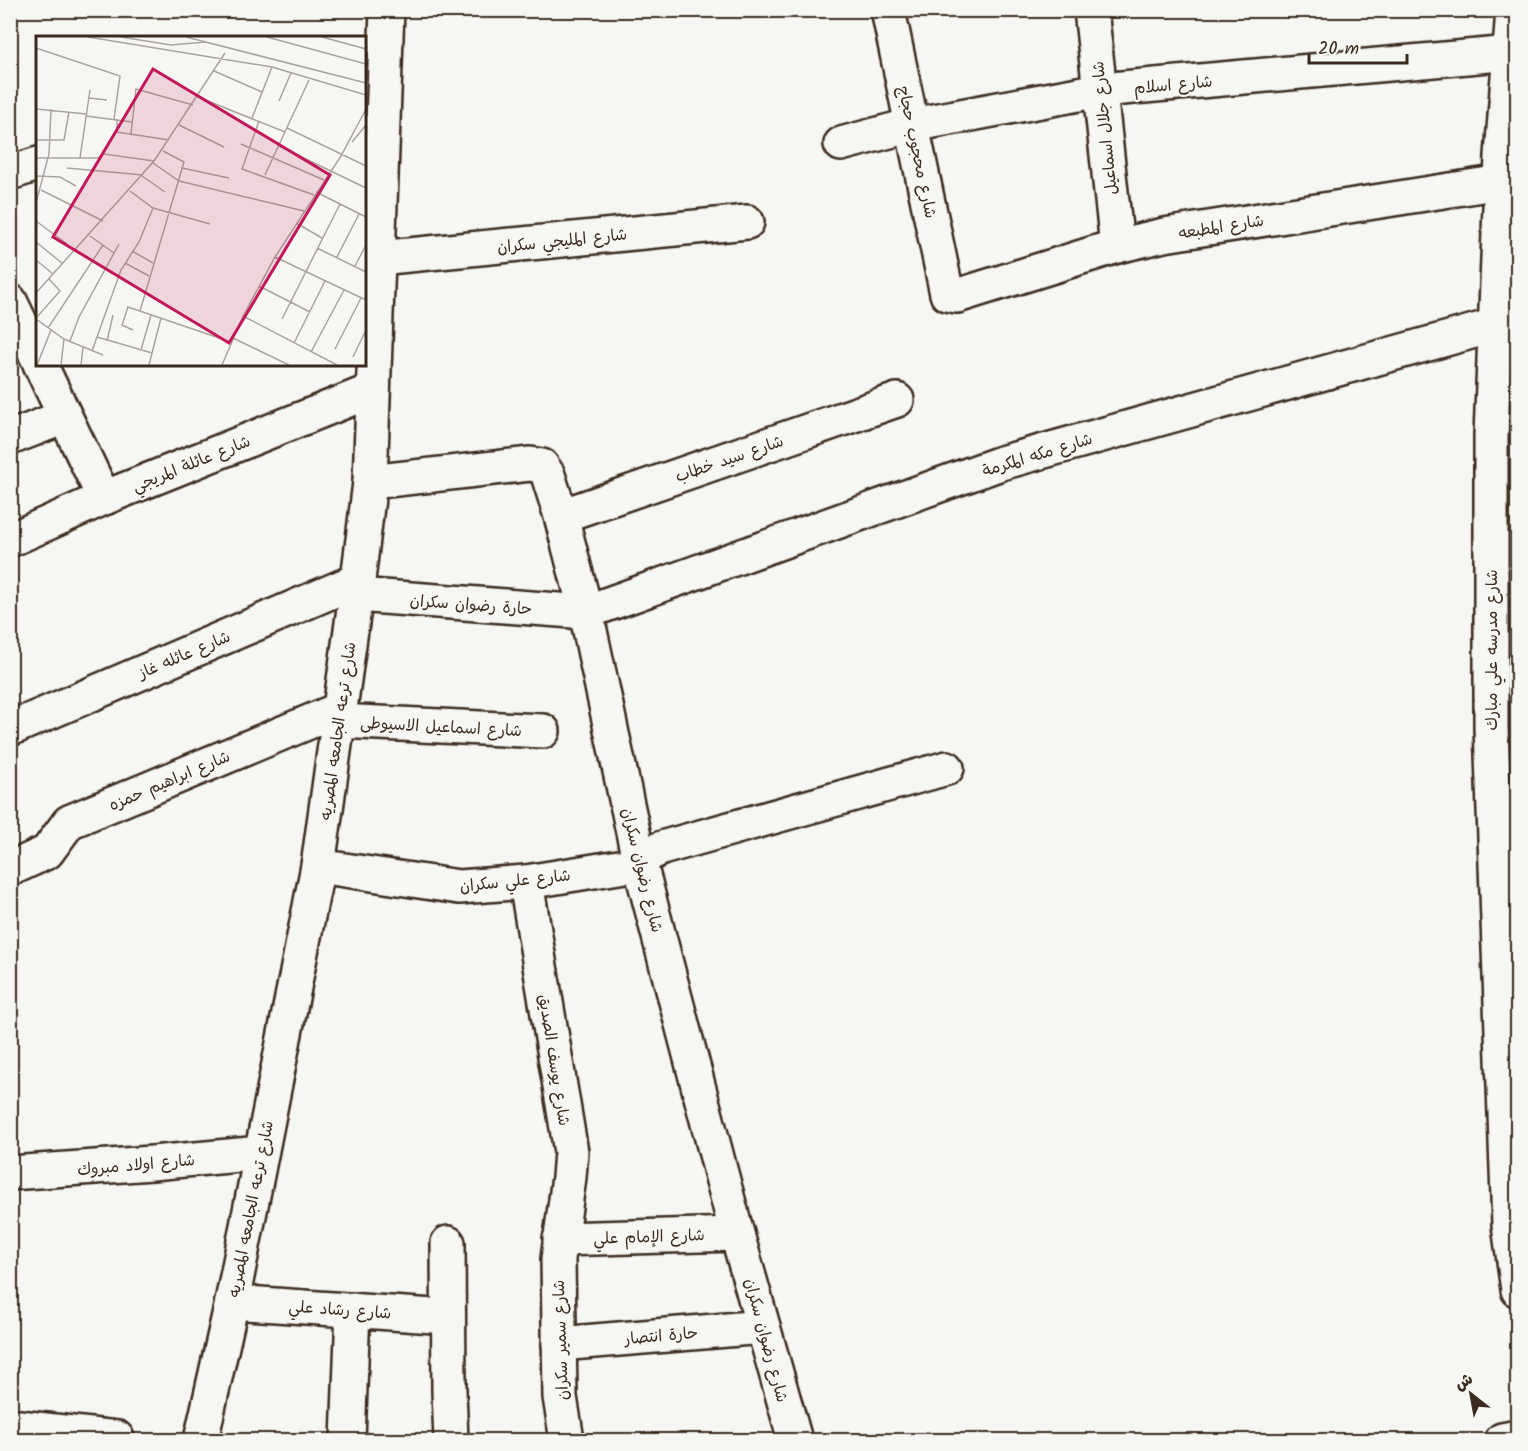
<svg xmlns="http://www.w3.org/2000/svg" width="1528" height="1451" viewBox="0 0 1528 1451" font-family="Kalam,'Playpen Sans Arabic',sans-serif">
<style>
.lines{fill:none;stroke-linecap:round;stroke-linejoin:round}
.minor-casing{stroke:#3b2a1e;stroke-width:38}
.minor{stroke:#f6f6f2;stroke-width:33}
.labels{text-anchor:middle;stroke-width:4.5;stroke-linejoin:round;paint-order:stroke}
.street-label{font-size:16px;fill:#3b2a1e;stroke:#f6f6f2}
.inset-road{fill:none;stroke:#aba49d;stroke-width:1.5}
.view{fill:#c2185b;fill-opacity:0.15;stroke:#c2185b;stroke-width:3}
.inset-edge{fill:none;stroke:#3b2a1e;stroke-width:3}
</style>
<rect width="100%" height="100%" fill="#f6f6f2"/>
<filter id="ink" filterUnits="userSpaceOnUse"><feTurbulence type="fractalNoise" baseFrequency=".0167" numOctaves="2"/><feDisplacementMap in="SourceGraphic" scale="12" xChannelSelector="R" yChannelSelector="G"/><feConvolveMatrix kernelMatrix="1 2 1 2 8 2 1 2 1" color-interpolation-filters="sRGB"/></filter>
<g filter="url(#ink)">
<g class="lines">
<defs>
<g id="minor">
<polyline points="888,10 947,294 957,296 1117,246 1164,235 1501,182"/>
<polyline points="1091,10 1117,246"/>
<polyline points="1513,10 1502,156 1491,436 1491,727 1509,1225 1518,1290"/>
<polyline points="841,144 912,125 1100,90 1511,53"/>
<polyline points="10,173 38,164"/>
<polyline points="378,258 747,222"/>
<polyline points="10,301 38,359"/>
<polyline points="40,364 104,498"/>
<polyline points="10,438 64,417"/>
<polyline points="370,482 530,464 542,466 548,475 561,516 586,612 639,860 737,1234 795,1440"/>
<polyline points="561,516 897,400"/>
<polyline points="10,540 104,498 373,390"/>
<polyline points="356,595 586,612 1001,463 1496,325"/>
<polyline points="338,721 543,731"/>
<polyline points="10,729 358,580"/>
<path d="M318 866 459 887 526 882 625 866C639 861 650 852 665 847L947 768"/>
<polyline points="10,869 47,852 69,822 340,709"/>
<polyline points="526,882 571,1152 569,1177 558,1259 560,1397 567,1440"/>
<polyline points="10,1173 152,1163 261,1153"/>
<polyline points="560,1239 737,1234"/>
<polyline points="448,1243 449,1391 451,1440"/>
<polyline points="232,1302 448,1317"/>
<polyline points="559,1344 763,1327"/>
<polyline points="10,1426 117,1438"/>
<polyline points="201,1440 232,1302 318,866 358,580 370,482 387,10"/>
<polyline points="348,1440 353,1310"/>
<polyline points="1502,1440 1518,1437"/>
</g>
</defs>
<use href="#minor" class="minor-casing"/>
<use href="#minor" class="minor"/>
</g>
</g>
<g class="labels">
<g class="street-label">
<text transform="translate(1173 84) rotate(-5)" y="6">شارع اسلام</text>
<text transform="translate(1104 128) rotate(-96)" y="6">شارع جلال اسماعيل</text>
<text transform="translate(918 152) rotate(78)" y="6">شارع محجوب حجاج</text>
<text transform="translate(1221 226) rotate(-9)" y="6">شارع المطبعه</text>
<text transform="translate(562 240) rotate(-6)" y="6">شارع المليجي سكران</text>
<text transform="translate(1037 454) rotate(-17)" y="6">شارع مكه المكرمة</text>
<text transform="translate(729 458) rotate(-19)" y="6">شارع سيد خطاب</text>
<text transform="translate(191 463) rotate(-22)" y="6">شارع عائلة المريجي</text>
<text transform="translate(471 604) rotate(4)" y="6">حارة رضوان سكران</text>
<text transform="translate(1491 650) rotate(-90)" y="6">شارع مدرسه علي مبارك</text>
<text transform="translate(184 654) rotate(-23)" y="6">شارع عائله غاز</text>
<text transform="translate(441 726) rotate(3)" y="6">شارع اسماعيل الاسيوطى</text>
<text transform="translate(337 731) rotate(-82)" y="6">شارع ترعه الجامعه المصريه</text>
<text transform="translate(169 780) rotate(-23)" y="6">شارع ابراهيم حمزه</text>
<text transform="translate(643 870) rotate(76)" y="6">شارع رضوان سكران</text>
<text transform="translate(515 880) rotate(-6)" y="6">شارع علي سكران</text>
<text transform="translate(555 1060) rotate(81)" y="6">شارع يوسف الصديق</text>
<text transform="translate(136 1164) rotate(-5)" y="6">شارع اولاد مبروك</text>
<text transform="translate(250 1209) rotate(-79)" y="6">شارع ترعه الجامعه المصريه</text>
<text transform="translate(649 1236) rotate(-2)" y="6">شارع الإمام علي</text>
<text transform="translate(340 1309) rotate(4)" y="6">شارع رشاد علي</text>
<text transform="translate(661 1335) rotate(-5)" y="6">حارة انتصار</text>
<text transform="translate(560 1340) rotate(-92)" y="6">شارع سمير سكران</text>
<text transform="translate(767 1340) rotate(75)" y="6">شارع رضوان سكران</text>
</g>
</g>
<g transform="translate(36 36)">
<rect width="330" height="330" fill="#f6f6f2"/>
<path class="inset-road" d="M52 1 236 31 330 59M85 1 135 9 169 6M150 1 330 47M231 1 330 28M286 1 330 13M0 12 84 40 78 83M178 35 226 56M162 61 249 96M53 62 71 64M243 65 255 37M0 73 50 78M50 80 96 86M216 82 236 31M81 83V96L133 104M223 85 206 133 278 159M143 89 188 111M251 92 330 130M95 98 100 53 157 69M0 104H28L33 76M316 106 330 89M205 108 288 144M243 110 330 152M0 122H62L68 118 118 125M44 122 54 54M117 127 143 145 268 175M31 132 107 139M146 132 193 142M229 139 273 44M0 140 24 141 40 150M106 140 129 156M5 154 67 185M94 155 117 172 174 188M280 156 330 181M0 167 13 118 15 73M0 185 31 208M260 187 286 202M54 200 78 217M0 206 27 228M281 212 330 236M96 215 117 227M239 221 330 264M301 221 323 178M0 224 17 238M89 227 113 240M319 230 330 209M223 250 274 276M0 257 118 125 189 17M104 275 148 126 127 115M207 280 301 329M0 282 24 255 13 243M0 283 28 303 67 319M246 283 304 168M12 292 67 209M97 294 86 289 92 271 195 306M61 301 116 317M197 302 253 329M34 305 43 281 83 208M71 305 77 279M258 307 289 245M299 313 325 262M105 314 115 279M56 315 85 234 103 206 117 172M275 316 308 254M317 321 330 294M1 329 15 294M25 329 28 303M45 329 47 311M113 329 125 282M186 329 207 280 239 221 305 120 330 73"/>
<path class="view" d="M117 33 294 139 193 307 17 201Z"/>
<rect width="330" height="330" class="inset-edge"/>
</g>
<rect width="1528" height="1451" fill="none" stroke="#f6f6f2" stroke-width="36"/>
<rect x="18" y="18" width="1492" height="1415" fill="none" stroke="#3b2a1e" stroke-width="2" filter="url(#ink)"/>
<g transform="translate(1471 1394) rotate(329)" stroke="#f6f6f2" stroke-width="4.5" paint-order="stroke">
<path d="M0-4.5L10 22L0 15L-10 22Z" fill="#3b2a1e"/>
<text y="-9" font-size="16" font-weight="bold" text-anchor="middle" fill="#3b2a1e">ش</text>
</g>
<path d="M1309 54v9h98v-9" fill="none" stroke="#3b2a1e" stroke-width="3"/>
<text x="1318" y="54" font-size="18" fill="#3b2a1e" stroke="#f6f6f2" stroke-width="4.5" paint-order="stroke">20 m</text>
</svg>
